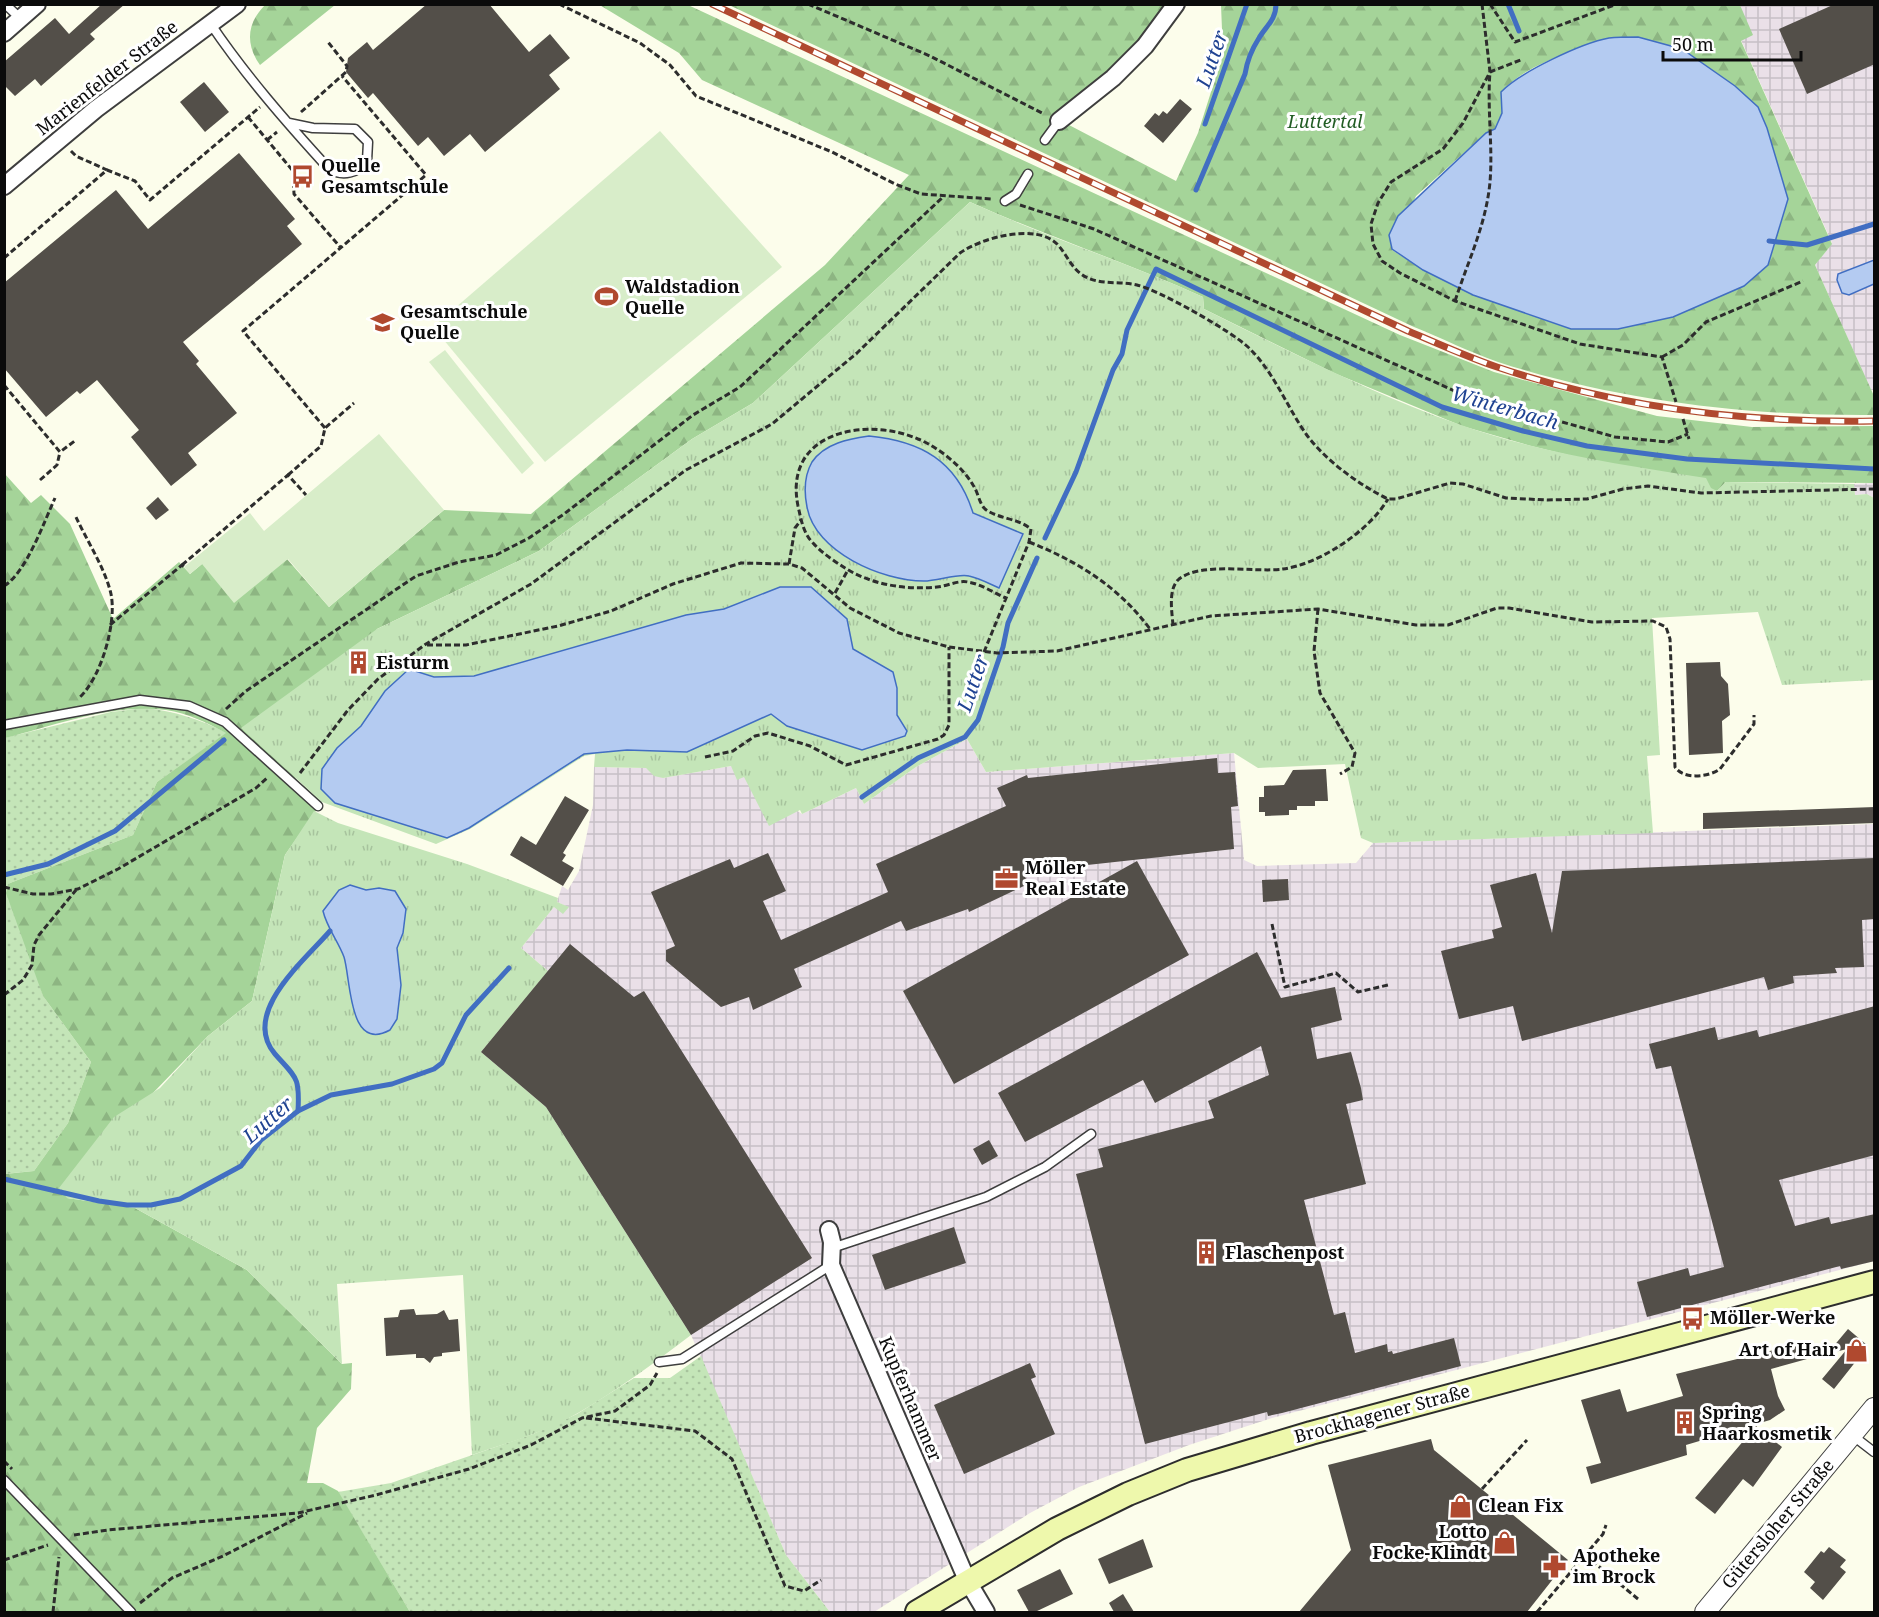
<svg xmlns="http://www.w3.org/2000/svg" width="1879" height="1617" viewBox="0 0 1879 1617" font-family="'Noto Serif',serif">
<style>
.industrial{fill:url(#industrial-grid)}
.grass{fill:url(#grass-dots)}
.forest{fill:url(#forest-firs);fill-rule:evenodd}
.park{fill:url(#park-tufts)}
.pitch{fill:#d8edc9}
.water{fill:#b4cbf1;stroke:#416ec2;stroke-width:1.5}
.lines{fill:none;stroke-linecap:round;stroke-linejoin:round}
.stream{stroke:#416ec2;stroke-width:5}
.building{fill:#534f49}
.service-casing{stroke:#3e3e3e;stroke-width:11}
.minor-casing{stroke:#3e3e3e;stroke-width:20}
.tertiary-casing{stroke:#3e3e3e;stroke-width:22}
.secondary-casing{stroke:#2d2d2d;stroke-width:26}
.path{stroke:#2d2d2d;stroke-width:3;stroke-dasharray:6 3;stroke-linecap:butt}
.service{stroke:#fff;stroke-width:8}
.minor{stroke:#fff;stroke-width:16}
.tertiary{stroke:#fff;stroke-width:20}
.secondary{stroke:#eef8ac;stroke-width:22}
.rail-casing{stroke:#b0492f;stroke-width:7}
.rail{stroke:#fff;stroke-width:4.5;stroke-dasharray:14;stroke-linecap:butt}
.labels{text-anchor:middle;stroke-width:6;stroke-linejoin:round;paint-order:stroke}
.street-label{font-size:18px;fill:#0b0b0b;stroke:#fff}
.park-label{font-size:18px;font-style:italic;fill:#225d24;stroke:#fff}
.poi-label{font-size:18px;font-weight:bold;fill:#0b0b0b;stroke:#fff;text-anchor:start}
.water-label{font-size:20px;font-style:italic;fill:#204392;stroke:#fff}
</style>
<defs>
<pattern id="industrial-grid" width="8" height="8" patternUnits="userSpaceOnUse" patternTransform="scale(1.5)"><rect width="8" height="8" fill="#eae0e8"/><path d="M0 4h8M4 0v8" fill="none" stroke="#c7bfc6"/></pattern>
<pattern id="grass-dots" width="8" height="8" patternUnits="userSpaceOnUse" patternTransform="scale(1.5)"><rect width="8" height="8" fill="#c4e5b8"/><path d="M2 2h.1M6 6h.1" fill="none" stroke="#a7c39d" stroke-width="1.8" stroke-linecap="round"/></pattern>
<pattern id="forest-firs" width="22" height="20" patternUnits="userSpaceOnUse" patternTransform="scale(1.5)"><rect width="22" height="20" fill="#a5d499"/><path d="M5 1l3.5 6h-7zM16 11l3.5 6h-7z" fill="#8db582"/></pattern>
<pattern id="park-tufts" width="24" height="20" patternUnits="userSpaceOnUse" patternTransform="scale(1.5)"><rect width="24" height="20" fill="#c4e5b8"/><path d="M3 7l-1-3M5 7V3M7 7l1-3M15 17l-1-3M17 17v-4M19 17l1-3" fill="none" stroke="#a7c39d"/></pattern>
</defs>
<rect width="100%" height="100%" fill="#fcfdeb"/>
<g class="industrial">
<polygon points="1740,5 1874,5 1874,390 1871,390 1815,265 1832,243 1741,40"/>
<polygon points="1874,483 1874,498 1867,494 1855,495 1854,484"/>
<polygon points="967,739 986,772 1234,753 1244,860 1257,866 1356,863 1373,843 1874,824 1874,1261 1272,1418 1189,1445 1079,1487 1030,1513 874,1612 830,1612 786,1555 691,1335 546,1107 481,1052 548,971 521,948 554,907 568,907 557,902 562,886 568,890 579,871 593,805 594,767 646,768 663,778 731,766 802,814 856,788 864,804 916,767"/>
</g>
<g class="grass">
<path d="M144 708C175 711 199 719 227 733L157 782 133 835 10 883 43 996 91 1062 68 1123 34 1171 4 1174V738L111 712Z"/>
<polygon points="701,1356 786,1555 830,1612 410,1612 338,1492 391,1483 533,1434 577,1414 634,1378 670,1378"/>
</g>
<g class="forest">
<path d="M598 4 688 5 1400 335 1494 372 1657 416 1752 427 1874 426V483L1726 482 1717 491 1531 446 1462 426 1334 373 1204 309 1203 297C1126 262 1046 236 970 202L753 403 692 439 539 551 377 629 295 778 322 802 285 855 252 1001 208 1036 151 1095 67 1198 135 1208 247 1270 342 1364 352 1363 351 1389 317 1428 307 1483H323L338 1491 410 1612H5V1174L34 1171 68 1123 91 1062 43 996 6 893 10 883 133 835 157 782 226 733C207 723 188 713 166 710 113 703 56 725 5 738L4 473 31 503 41 495 70 524 113 619 179 562 190 574 202 564 287 559 329 607 444 510 531 514 825 265 909 175 702 80 679 53Z"/>
<path d="M265 5V4L335 5 260 65C245 44 247 23 265 5Z"/>
<path d="M729 5H1184L1124 80 1069 125 1176 181 1198 133 1223 54 1221 5H1740L1753 35 1741 41 1832 244 1815 265 1874 396V415C1748 416 1619 401 1498 362 1469 352 1442 338 1414 327ZM1609 38 1715 72 1735 86 1758 107 1767 128 1788 199 1768 264 1473 295 1423 270 1392 250 1416 196 1486 133 1495 129 1502 113 1501 92C1527 63 1573 52 1609 38Z"/>
</g>
<g class="park">
<path d="M970 202C1046 237 1127 262 1203 297L1204 309C1289 351 1372 394 1461 425 1541 453 1623 465 1706 478L1711 488 1717 491 1726 482 1854 484 1855 495 1867 494 1874 498V680L1782 685 1758 612 1652 618 1660 755 1647 756 1653 833 1373 843 1361 838 1345 764 1258 768 1234 753 986 772 967 739 916 767 864 804 856 788 802 814 800 810 769 826 744 777 737 780 731 766 663 778 654 776 646 768 594 767 595 754 584 756 470 829 436 844 322 802 241 728 377 629 539 551 692 439 753 403Z"/>
<path d="M314 811 338 823 467 864 558 898 557 902 569 907 563 914 554 907 521 948 548 971 481 1052 546 1107 691 1335C654 1363 618 1390 578 1413 545 1432 508 1443 472 1455L463 1275 337 1284 342 1364 247 1270 135 1208 67 1198 59 1188 114 1117 160 1088 208 1036 252 1001 285 855Z"/>
</g>
<g class="pitch">
<polygon points="660,131 782,267 545,462 433,327"/>
<polygon points="445,350 534,463 522,474 429,362"/>
<polygon points="379,434 444,510 329,607 288,559 234,603 202,564 190,574 184,567 250,513 264,531"/>
</g>
<g class="water">
<path d="M1638 37 1682 49 1735 86 1758 107 1767 128 1788 199 1768 265 1744 286 1673 317 1618 329H1571L1473 295 1423 270 1392 249 1389 235 1398 216 1486 133 1495 129 1502 113 1501 92C1520 72 1582 43 1609 38 1618 37 1629 37 1638 37Z"/>
<polygon points="1874,260 1874,284 1849,295 1842,293 1837,280 1838,274"/>
<path d="M869 436C921 441 957 461 973 513L1023 534 999 588C990 584 979 578 969 576 959 573 937 581 924 581 882 581 815 552 807 507 804 492 804 476 812 462 825 443 849 439 869 436Z"/>
<polygon points="780,587 811,587 847,619 853,649 893,672 897,688 897,715 907,731 905,736 862,750 787,726 771,714 687,752 627,750 584,754 469,828 447,838 335,803 321,789 322,769 337,748 361,726 385,691 409,669 434,677 474,676 686,615 724,609"/>
<path d="M350 885 366 890 379 888 395 891 406 909 403 933 397 948 401 985 397 1019 390 1030C348 1053 351 979 344 957 338 941 327 928 323 911L339 890Z"/>
</g>
<g class="lines">
<g class="stream">
<polyline points="1508,4 1519,31"/>
<polyline points="1205,124 1247,4"/>
<path d="M1196 190 1245 74C1247 61 1252 49 1259 38 1266 26 1276 20 1276 4"/>
<polyline points="1769,241 1807,245 1874,224"/>
<polyline points="1045,538 1076,472 1113,370 1122,354 1127,330 1156,269 1442,407 1523,431 1587,446 1687,459 1874,469"/>
<polyline points="862,797 918,758 965,737 978,720 1003,647 1008,623 1037,558"/>
<polyline points="4,875 48,864 115,831 224,740"/>
<path d="M298 1111C300 1076 296 1078 275 1054 240 1013 305 960 330 931"/>
<polyline points="4,1179 99,1201 127,1205 151,1205 180,1199 241,1166 261,1140 298,1111 331,1095 392,1084 434,1069 442,1063 466,1015 509,968"/>
</g>
</g>
<g class="building">
<polygon points="102,4 125,4 90,34 95,39 41,86 35,79 15,96 4,85 4,62 55,18 69,34"/>
<polygon points="427,4 489,4 529,52 550,34 570,58 549,75 560,89 485,152 470,134 444,156 428,137 418,146 373,93 368,98 346,72 348,58 367,42 373,50"/>
<polygon points="1835,4 1875,4 1875,64 1807,94 1779,29"/>
<polygon points="204,82 229,112 205,132 180,102"/>
<polygon points="1180,99 1192,109 1163,143 1144,126 1155,113 1159,116 1163,111 1167,114"/>
<polygon points="239,153 295,219 287,226 302,244 183,342 199,361 196,364 237,413 188,453 197,465 171,486 131,437 139,430 97,380 80,394 77,391 46,417 4,368 4,283 116,190 148,229"/>
<polygon points="158,497 169,510 156,520 146,508"/>
<circle cx="358" cy="664" r="9"/>
<polygon points="1720,662 1721,676 1728,684 1730,715 1722,721 1723,753 1689,755 1686,663"/>
<polygon points="1217,758 1218,773 1235,772 1238,806 1231,807 1234,849 1023,872 1028,884 969,912 968,909 906,931 901,921 794,969 802,987 753,1010 749,997 721,1007 666,961 666,950 675,946 651,892 730,859 734,868 768,853 786,891 763,901 781,940 888,892 876,864 1006,806 997,788 1027,775 1028,778"/>
<polygon points="1326,769 1328,801 1315,801 1315,806 1297,806 1297,810 1289,810 1289,815 1265,816 1265,812 1259,812 1259,797 1264,797 1264,786 1284,785 1293,770"/>
<polygon points="565,796 589,810 563,853 566,855 562,861 574,868 563,886 510,855 521,836 536,845"/>
<polygon points="1875,807 1875,823 1703,829 1703,813"/>
<polygon points="1875,858 1875,919 1862,920 1864,967 1835,968 1837,973 1793,976 1794,983 1768,990 1764,977 1522,1041 1513,1006 1459,1019 1441,951 1494,938 1492,930 1502,927 1490,885 1536,873 1552,933 1562,871"/>
<polygon points="1137,861 1189,955 954,1084 903,991"/>
<polygon points="1288,879 1289,900 1263,902 1262,880"/>
<polygon points="570,944 634,997 644,991 812,1258 691,1335 546,1107 481,1052"/>
<polygon points="1257,952 1281,998 1335,987 1342,1020 1311,1028 1317,1059 1351,1052 1361,1088 1363,1100 1346,1104 1366,1184 1304,1200 1334,1315 1345,1312 1355,1353 1387,1344 1388,1352 1392,1351 1393,1354 1454,1338 1461,1366 1282,1413 1268,1416 1267,1412 1145,1444 1076,1174 1103,1167 1098,1149 1214,1118 1208,1101 1269,1075 1261,1046 1155,1103 1143,1080 1025,1142 998,1093"/>
<polygon points="1875,1006 1875,1155 1779,1180 1795,1226 1829,1217 1831,1224 1875,1214 1875,1261 1841,1269 1840,1266 1647,1317 1637,1282 1688,1268 1690,1276 1724,1267 1671,1066 1656,1069 1649,1044 1715,1027 1718,1040 1757,1030 1759,1037"/>
<polygon points="989,1140 998,1156 982,1165 973,1149"/>
<polygon points="954,1227 966,1263 885,1290 872,1255"/>
<polygon points="414,1309 416,1315 437,1314 444,1310 449,1320 458,1319 460,1351 442,1353 442,1356 434,1357 430,1363 424,1358 416,1358 416,1354 386,1356 384,1318 398,1317 400,1310"/>
<polygon points="1848,1329 1868,1346 1834,1389 1822,1379 1847,1349 1827,1354"/>
<polygon points="1803,1343 1807,1359 1771,1369 1778,1396 1785,1410 1770,1420 1686,1445 1687,1455 1591,1484 1586,1467 1601,1463 1581,1400 1620,1389 1627,1412 1683,1396 1676,1374"/>
<polygon points="1030,1363 1036,1377 1031,1379 1055,1434 964,1474 934,1405"/>
<polygon points="1756,1426 1782,1447 1753,1487 1743,1479 1715,1514 1695,1498"/>
<polygon points="1431,1439 1434,1450 1568,1560 1527,1612 1299,1612 1351,1550 1328,1465"/>
<polygon points="1143,1539 1153,1567 1109,1584 1098,1559"/>
<polygon points="1829,1547 1846,1560 1840,1567 1846,1572 1823,1600 1810,1588 1815,1582 1804,1572 1821,1551 1824,1553"/>
<polygon points="1060,1569 1073,1594 1035,1612 1029,1612 1017,1590"/>
<polygon points="1123,1594 1134,1612 1114,1612 1109,1603"/>
</g>
<g class="lines">
<defs>
<g id="service">
<polyline points="5,4 21,19"/>
<path d="M210 23C245 75 287 123 329 169 343 177 358 173 367 161L368 142 355 129 313 128 289 123"/>
<polyline points="1045,140 1059,121"/>
<polyline points="1005,201 1016,194 1028,174"/>
<polyline points="4,725 140,700 189,706 225,722 318,806"/>
<polyline points="832,1248 986,1197 1045,1167 1091,1134"/>
<polyline points="659,1362 682,1359 831,1265"/>
<polyline points="1852,1435 1874,1452"/>
<polyline points="4,1480 131,1612"/>
</g>
<g id="minor">
<polyline points="4,33 37,4"/>
<polyline points="1059,121 1113,78 1145,46 1176,4"/>
<polyline points="4,186 96,109 237,4"/>
<polyline points="829,1230 832,1242 831,1265 967,1580 986,1612"/>
</g>
<polyline id="tertiary" points="1705,1612 1874,1408"/>
<polyline id="secondary" points="917,1612 1057,1529 1128,1494 1187,1470 1311,1433 1874,1282"/>
</defs>
<use href="#service" class="service-casing"/>
<use href="#minor" class="minor-casing"/>
<use href="#tertiary" class="tertiary-casing"/>
<use href="#secondary" class="secondary-casing"/>
<g class="path">
<polyline points="559,4 640,43 670,65 696,96 832,152 895,184 921,194 992,199"/>
<polyline points="808,4 930,56 1044,114"/>
<polyline points="1482,4 1490,72 1463,123 1443,149 1391,182 1378,203 1371,224 1373,244 1382,261 1400,273 1455,301 1580,344 1662,357 1676,402"/>
<polyline points="1490,4 1515,42 1617,4"/>
<polyline points="301,112 346,72 347,66 328,42"/>
<polyline points="248,117 293,171 294,194 341,248"/>
<polyline points="267,140 277,132"/>
<polyline points="71,151 76,156 107,170"/>
<polyline points="1020,205 1094,229 1457,392 1615,437 1668,442 1688,434"/>
<polyline points="4,258 107,170 135,181 150,200 260,107"/>
<path d="M1455 301C1468 261 1486 225 1490 182 1493 146 1487 109 1490 72L1523 59"/>
<polyline points="1662,357 1683,345 1706,322 1803,281"/>
<polyline points="4,385 60,452 76,440"/>
<polyline points="1683,419 1689,439"/>
<polyline points="325,428 243,331 426,175 342,76"/>
<polyline points="288,475 321,446 325,428 354,403"/>
<polyline points="40,480 57,465 60,452"/>
<path d="M76 517C87 541 105 568 111 594 117 623 101 678 79 698"/>
<path d="M1029 542C1077 561 1119 587 1150 629"/>
<polyline points="789,564 795,528 801,520"/>
<polyline points="182,565 288,475 306,495"/>
<path d="M4 586C26 573 44 522 55 498"/>
<polyline points="835,593 848,570"/>
<polyline points="1318,609 1314,651 1320,693 1355,753 1352,767 1340,774"/>
<polyline points="110,625 182,565 184,567"/>
<path d="M1173 625C1172 612 1168 590 1178 580 1199 561 1256 573 1283 569 1320 564 1369 531 1388 499"/>
<path d="M427 645H466L558 626 611 611 673 584 741 563 789 564 802 568 850 608 899 633 949 647 997 653 1057 651 1211 616 1318 609 1416 625H1448L1497 608H1509L1592 622 1653 621 1666 627 1670 639 1675 767C1683 780 1709 777 1720 769L1754 724V715"/>
<path d="M984 652 1029 542 1031 529C1018 518 998 519 985 509 979 503 978 492 973 485 962 466 938 447 918 439 865 416 783 432 798 506 801 519 803 533 813 543 822 553 834 561 845 568 872 585 906 590 937 587 948 586 958 580 968 582 981 584 994 593 1006 598"/>
<polyline points="226,709 246,691 416,576 459,562 496,555 529,538 564,514 693,415 740,387 943,197"/>
<polyline points="705,757 733,751 755,736 768,733 810,746 846,765 938,739 944,735 949,725 949,647"/>
<path d="M300 773 348 710 378 679 426 644 531 584 686 470 772 424 857 353 960 253C981 238 1037 222 1058 245 1068 256 1072 271 1088 278 1104 285 1121 281 1137 285 1159 290 1231 331 1248 347 1274 372 1286 405 1306 434 1325 460 1359 485 1388 499H1396L1450 483 1463 484 1506 498 1547 500 1587 499 1623 489 1648 486 1701 493 1874 489"/>
<polyline points="4,887 33,894 51,894 78,889 118,869 256,788 267,778"/>
<polyline points="1272,924 1285,987 1336,973 1358,992 1388,985"/>
<polyline points="4,995 23,980 32,965 34,945 39,935 76,890"/>
<polyline points="586,1418 695,1431 732,1459 785,1586 804,1591 821,1580"/>
<polyline points="4,1461 12,1469"/>
<polyline points="1482,1489 1527,1440"/>
<polyline points="74,1535 108,1530 298,1513 376,1495 469,1469 531,1445 582,1418 615,1411 650,1385 657,1373"/>
<polyline points="1585,1555 1638,1599"/>
<polyline points="4,1560 48,1545"/>
<polyline points="140,1603 172,1578 223,1556 307,1513"/>
<polyline points="53,1612 59,1557"/>
<polyline points="1537,1612 1603,1534 1606,1525"/>
</g>
<use href="#service" class="service"/>
<use href="#minor" class="minor"/>
<use href="#tertiary" class="tertiary"/>
<use href="#secondary" class="secondary"/>
<defs>
<path id="rail" d="M712 4 1408 331C1437 343 1467 357 1497 367 1619 408 1746 423 1874 421"/>
</defs>
<use href="#rail" class="rail-casing"/>
<use href="#rail" class="rail"/>
</g>
<defs>
<symbol id="bus-bare" viewBox="-9 -9 18 18"><path d="M-5-6H5V4H4V6H2V4H-2V6H-4V4H-5ZM-3.5-4V0h7V-4ZM-3.5 1.2v1.5H-2V1.2ZM2 1.2v1.5H3.5V1.2Z" fill="#b0492f" stroke="#fff" stroke-width="2.5" paint-order="stroke"/></symbol>
<symbol id="stadium-bare" viewBox="-9 -9 18 18"><path d="M0-5a6.5 5 0 1 0 0 10a6.5 5 0 1 0 0-10ZM-3.5-1.8h7v3.6h-7Z" fill="#b0492f" stroke="#fff" stroke-width="2.5" paint-order="stroke"/></symbol>
<symbol id="school-bare" viewBox="-9 -9 18 18"><path d="M0-5L7-2L0 1L-7-2ZM-4 1L0 2.5L4 1V4Q0 6-4 4Z" fill="#b0492f" stroke="#fff" stroke-width="2.5" paint-order="stroke"/></symbol>
<symbol id="building-bare" viewBox="-9 -9 18 18"><path d="M-4-6H4V6H1V3H-1V6H-4ZM-2.5-4.3h1.7v1.8h-1.7ZM.8-4.3h1.7v1.8H.8ZM-2.5-1h1.7V.8h-1.7ZM.8-1h1.7V.8H.8Z" fill="#b0492f" stroke="#fff" stroke-width="2.5" paint-order="stroke"/></symbol>
<symbol id="office-bare" viewBox="-9 -9 18 18"><path d="M-6-3h4V-5.5h4V-3h4V5H-6ZM-1-4.5V-3h2v-1.5ZM-6 0V1H6V0Z" fill="#b0492f" stroke="#fff" stroke-width="2.5" paint-order="stroke"/></symbol>
<symbol id="shop-bare" viewBox="-9 -9 18 18"><path d="M-5-2.5h2.3a2.7 3.5 0 0 1 5.4 0H5L5.5 6h-11ZM-1.5-2.5h3a1.5 2.3 0 0 0-3 0Z" fill="#b0492f" stroke="#fff" stroke-width="2.5" paint-order="stroke"/></symbol>
<symbol id="pharmacy-bare" viewBox="-9 -9 18 18"><path d="M-2-6h4v4h4v4h-4v4h-4v-4h-4v-4h4Z" fill="#b0492f" stroke="#fff" stroke-width="2.5" paint-order="stroke"/></symbol>
</defs>
<g fill-rule="evenodd">
<use href="#bus-bare" x="286" y="160" width="33" height="33"/>
<use href="#stadium-bare" x="590" y="280" width="33" height="33"/>
<use href="#school-bare" x="366" y="306" width="33" height="33"/>
<use href="#building-bare" x="342" y="646" width="33" height="33"/>
<use href="#office-bare" x="990" y="862" width="33" height="33"/>
<use href="#building-bare" x="1190" y="1236" width="33" height="33"/>
<use href="#bus-bare" x="1676" y="1302" width="33" height="33"/>
<use href="#shop-bare" x="1840" y="1334" width="33" height="33"/>
<use href="#building-bare" x="1668" y="1406" width="33" height="33"/>
<use href="#shop-bare" x="1444" y="1490" width="33" height="33"/>
<use href="#shop-bare" x="1488" y="1526" width="33" height="33"/>
<use href="#pharmacy-bare" x="1538" y="1550" width="33" height="33"/>
</g>
<g class="labels">
<g class="street-label">
<text transform="translate(107 78) rotate(-38)" y="6">Marienfelder Straße</text>
<text transform="translate(910 1399) rotate(67)" y="6">Kupferhammer</text>
<text transform="translate(1382 1414) rotate(-15)" y="6">Brockhagener Straße</text>
<text transform="translate(1778 1524) rotate(-50)" y="6">Gütersloher Straße</text>
</g>
<g class="park-label">
<text x="1325" y="128">Luttertal</text>
</g>
<g class="poi-label">
<text x="321" y="172">Quelle<tspan x="321" dy="21">Gesamtschule</tspan></text>
<text x="625" y="293">Waldstadion<tspan x="625" dy="21">Quelle</tspan></text>
<text x="400" y="318">Gesamtschule<tspan x="400" dy="21">Quelle</tspan></text>
<text x="376" y="669">Eisturm</text>
<text x="1025" y="874">Möller<tspan x="1025" dy="21">Real Estate</tspan></text>
<text x="1225" y="1259">Flaschenpost</text>
<text x="1710" y="1324">Möller-Werke</text>
<text x="1838" y="1356" text-anchor="end">Art of Hair</text>
<text x="1702" y="1419">Spring<tspan x="1702" dy="21">Haarkosmetik</tspan></text>
<text x="1478" y="1512">Clean Fix</text>
<text x="1487" y="1538" text-anchor="end">Lotto<tspan x="1487" dy="21">Focke-Klindt</tspan></text>
<text x="1573" y="1562">Apotheke<tspan x="1573" dy="21">im Brock</tspan></text>
</g>
<g class="water-label">
<text transform="translate(1212 59) rotate(-71)" y="7">Lutter</text>
<text transform="translate(1505 408) rotate(16)" y="7">Winterbach</text>
<text transform="translate(973 683) rotate(-71)" y="7">Lutter</text>
<text transform="translate(268 1120) rotate(-41)" y="7">Lutter</text>
</g>
</g>
<rect width="1879" height="1617" fill="none" stroke="#0b0b0b" stroke-width="12"/>
<path d="M1663 51v9h138v-9" fill="none" stroke="#0b0b0b" stroke-width="3"/>
<text x="1672" y="51" font-size="18" fill="#0b0b0b" stroke="#ffffff" stroke-width="4.5" paint-order="stroke">50 m</text>
</svg>
